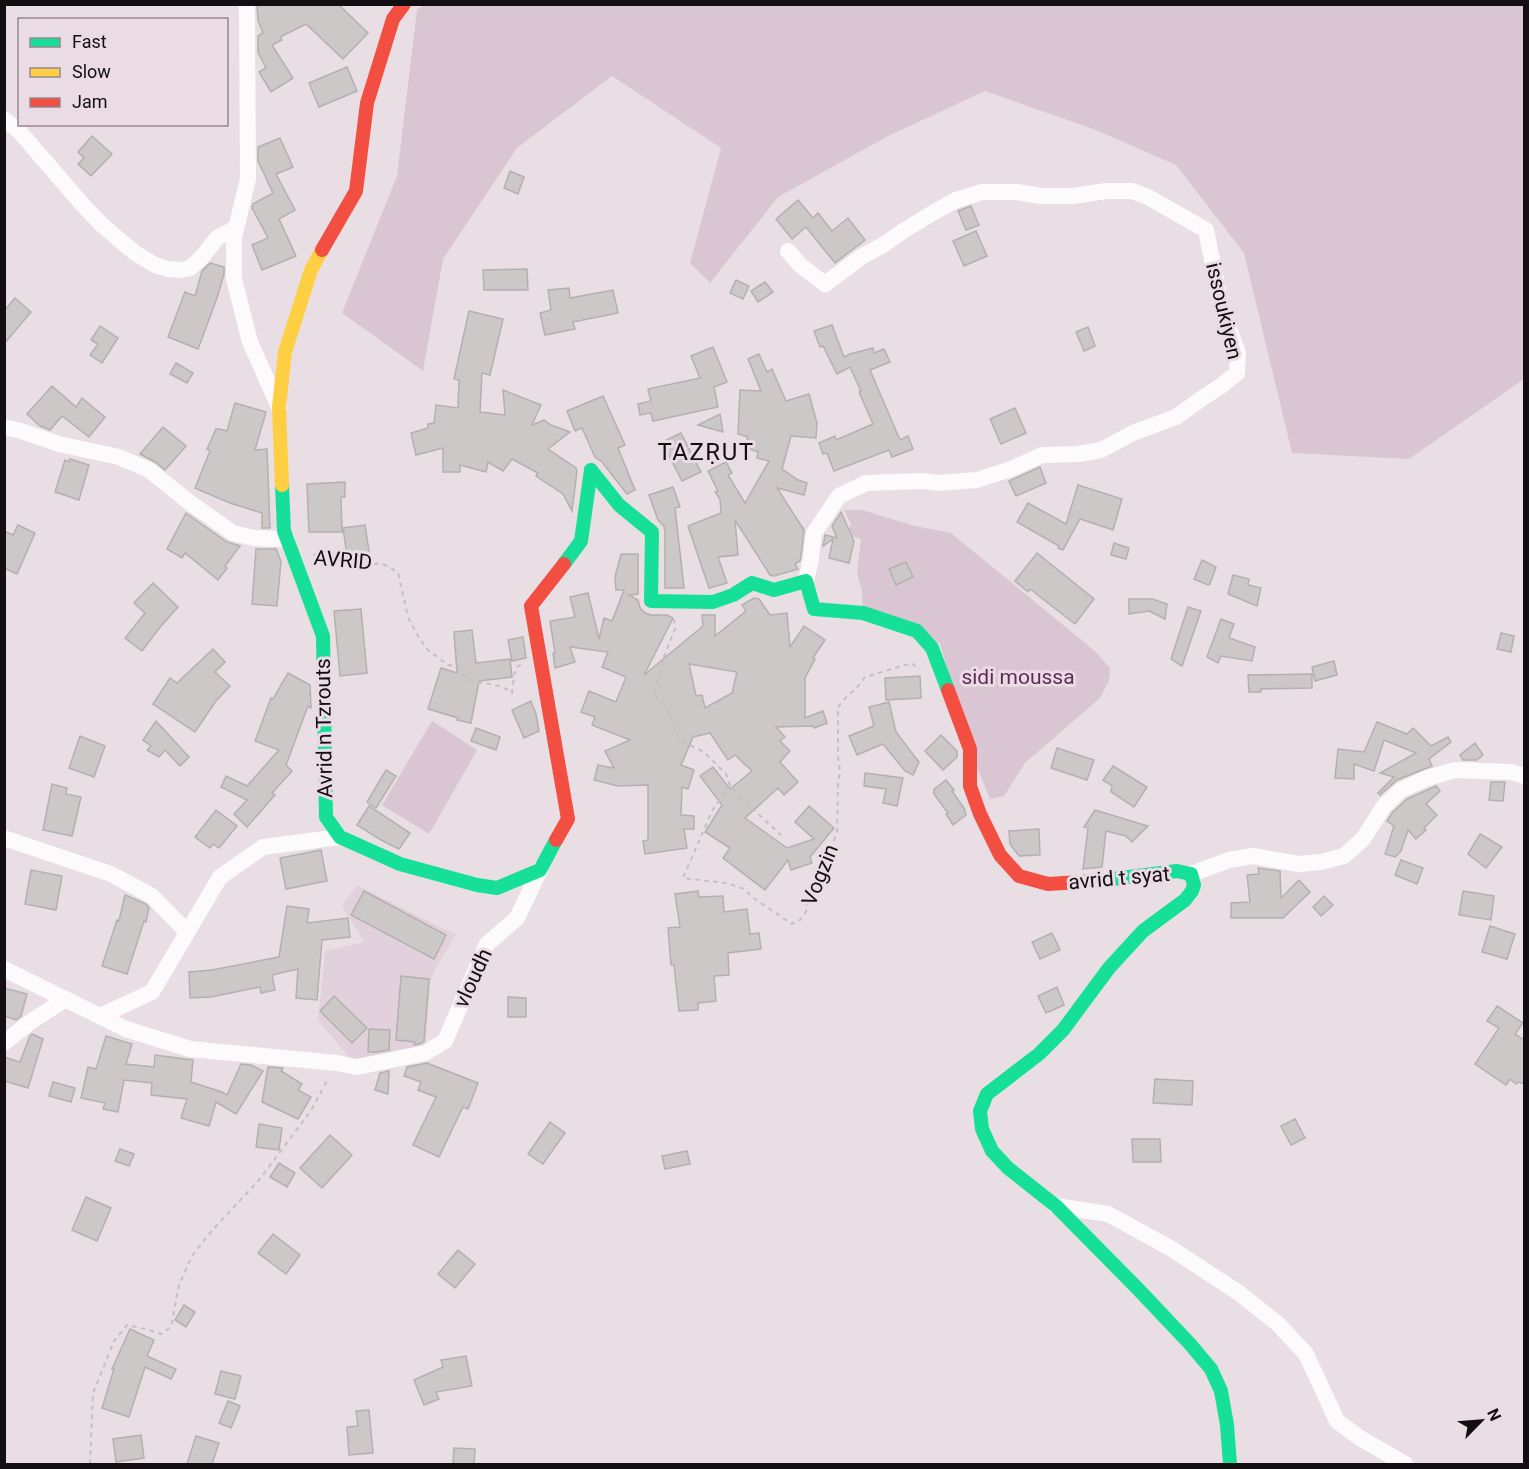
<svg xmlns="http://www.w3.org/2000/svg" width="1529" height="1469" viewBox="0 0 1529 1469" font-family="Roboto,sans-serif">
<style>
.built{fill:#e2d1dc}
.green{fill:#dac6d3}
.building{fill:#ccc8c8;stroke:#b4b0b0;stroke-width:1.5;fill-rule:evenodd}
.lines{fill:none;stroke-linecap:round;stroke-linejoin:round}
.path{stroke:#c2c0c2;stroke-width:2;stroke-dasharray:4.5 4.5;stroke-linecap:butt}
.street{stroke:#fcfafb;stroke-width:16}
.fast{stroke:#16e098;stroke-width:14}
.slow{stroke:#ffcf43;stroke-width:14}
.jam{stroke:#f24e42;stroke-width:14}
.labels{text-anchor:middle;stroke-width:6;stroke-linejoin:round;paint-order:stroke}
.street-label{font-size:21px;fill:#130e11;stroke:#ebdbe5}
.park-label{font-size:21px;fill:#602c53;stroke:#ebdbe5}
.quarter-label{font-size:24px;letter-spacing:1.5px;fill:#130e11;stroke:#ebdbe5}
</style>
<rect width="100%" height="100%" fill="#e8dee4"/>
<polygon class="built" points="357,885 456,935 436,967 430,984 425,1053 357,1067 318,1020 325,951 364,942 342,906"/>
<g class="green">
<polygon points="424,5 1524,5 1524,379 1409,459 1292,453 1244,253 1176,165 1096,130 985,91 888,136 778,197 710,283 690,263 721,148 612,76 517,148 443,259 423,371 342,313 397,176 417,10"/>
<polygon points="844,510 862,510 915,526 951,533 1096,652 1110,668 1109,681 1100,698 1025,763 1004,796 990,799 970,749 940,643 863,613 862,591 857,573 861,539 847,534 851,524"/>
<polygon points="432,721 477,750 429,834 382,805"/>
</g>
<g class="building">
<polygon points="257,4 338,4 368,33 343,59 306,24 280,37 282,40 272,45 293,78 271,92 259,72 266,68 258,52 258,36 263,33 258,20"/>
<polygon points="347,67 357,91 319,107 309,83"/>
<polygon points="92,136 112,154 91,176 78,164 84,158 78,152"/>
<polygon points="280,138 293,167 276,174 295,210 279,219 296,256 262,270 252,245 268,238 252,208 253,204 273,193 258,161 258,147"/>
<polygon points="510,171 524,177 518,194 504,188"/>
<polygon points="798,200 813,218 818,213 832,231 848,218 865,240 835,263 806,227 792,239 776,219"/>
<polygon points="971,206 979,225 966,230 958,211"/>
<polygon points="976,231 987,256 964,266 953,241"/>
<polygon points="210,263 224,267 224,274 217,298 198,349 168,337 185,292 195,296 202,271"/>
<polygon points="527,269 528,290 484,290 483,270"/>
<polygon points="736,280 749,286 743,299 730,293"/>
<polygon points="765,282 773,292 758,302 751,291"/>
<polygon points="569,288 570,298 613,290 618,313 573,322 575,329 545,335 540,313 551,310 548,290"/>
<polygon points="15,298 31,312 4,344 4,311"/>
<polygon points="469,311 503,319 490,375 482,373 480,412 505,415 503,390 541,405 532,425 544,420 551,425 570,432 548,449 576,468 577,471 572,511 563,494 536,476 538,473 512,459 503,471 488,462 486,472 460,465 460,472 443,472 443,448 416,455 411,433 428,428 428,424 434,423 436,405 458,408 459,380 454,379"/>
<polygon points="832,325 844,357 850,354 873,348 874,353 884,349 890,362 870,370 900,440 908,436 913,449 892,457 889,450 834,471 827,453 823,454 819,443 835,436 836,440 873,424 859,392 861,391 850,367 837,374 823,346 820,347 814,331"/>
<polygon points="100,326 118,338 102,363 90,355 98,344 91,340"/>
<polygon points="1088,327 1095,346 1084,351 1076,332"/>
<polygon points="713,347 727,382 714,387 718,407 653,421 651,413 640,415 638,404 651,401 648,389 700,378 691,356"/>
<polygon points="759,354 767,372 772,369 786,401 809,394 817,423 816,438 791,436 782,469 798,480 807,483 804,495 777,488 804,530 801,556 800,561 795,564 798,569 774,576 770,575 735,520 738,555 718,557 727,583 709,588 688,526 721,513 720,499 715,492 718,491 708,471 726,462 732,473 728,475 745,503 769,461 757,458 758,452 745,447 748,437 738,434 740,390 761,391 748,359"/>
<polygon points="176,363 193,373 187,383 170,374"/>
<polygon points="52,386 76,407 82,398 105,417 89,437 62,416 50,430 40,426 27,414"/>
<polygon points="603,396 625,445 618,448 635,490 627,494 602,462 595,457 582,428 575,431 567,411"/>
<polygon points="235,403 266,412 255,450 267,449 270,528 262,528 262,513 230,503 195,488 210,451 207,449 216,429 220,429 227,431"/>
<polygon points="1015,408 1026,433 1001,444 990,419"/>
<polygon points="720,414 723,432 698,425"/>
<polygon points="163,427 186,446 165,470 155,462 140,454"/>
<polygon points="681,433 701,472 682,481 662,442"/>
<polygon points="70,459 89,465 79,500 55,492 65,460 69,462"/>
<polygon points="1040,467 1046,483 1016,496 1009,481"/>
<polygon points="345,482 345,497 341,497 342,532 309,532 307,484"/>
<polygon points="1078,485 1122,499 1113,530 1080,519 1063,550 1058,548 1059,546 1017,522 1028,503 1066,524"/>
<polygon points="673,487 680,507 675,508 684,588 665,588 665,532 664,526 658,520 649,495"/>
<polygon points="841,512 854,541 849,563 829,558 833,539 823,546 825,535 837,538 832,526"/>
<polygon points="186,513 227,542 240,546 225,566 227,568 218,580 185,553 182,558 167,549"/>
<polygon points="18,525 35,533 17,574 4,568 4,531 13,535"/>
<polygon points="365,525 370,558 348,562 343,528"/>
<polygon points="1114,543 1129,548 1126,559 1111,555"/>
<polygon points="256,549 276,549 281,561 277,606 252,604"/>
<polygon points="1037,553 1094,599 1075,624 1030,589 1028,592 1015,581"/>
<path d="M621 554H638V594L629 595 638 600 640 608 645 613 651 615H667L673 618 644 675 703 626 702 615H715V636L746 611 742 605 754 598 759 599 770 615 787 613 790 647 804 626 825 640 813 658 815 659 805 678V718L823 711 827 723 814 728 813 726 776 727 785 737 780 741 790 751 780 762 798 782 784 795 778 788 745 818 787 848 814 839 795 822 809 806 834 828 810 857 812 863 791 870 788 860 765 890 723 858 730 848 705 832 722 805 700 776 713 767 730 789 752 771 735 755 728 760 710 733 693 737 681 765 694 770 688 789 682 787 681 815 694 816V829H684L687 848 645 854 643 841 648 840V785L618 786 594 780 598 765 614 768 605 751 630 740 592 725 595 717 581 712 589 691 616 702 626 677 602 667 608 652 570 647 575 662 555 668 553 653H555L550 621 575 617 570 597 588 593 599 639 604 618 612 621 624 590H616L615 577ZM689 664 737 672 732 693 705 708 702 695 696 696Z"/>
<polygon points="1202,560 1216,567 1210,584 1208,585 1194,579"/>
<polygon points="906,562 913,577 896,585 889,569"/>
<polygon points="1233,575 1249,579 1248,585 1261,588 1257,606 1228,594"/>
<polygon points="153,583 178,607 161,626 142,651 125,638 145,613 134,603"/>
<polygon points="1129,599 1152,599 1167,604 1165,619 1149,611 1129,614"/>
<polygon points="1188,607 1201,611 1182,666 1171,659"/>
<polygon points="361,609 367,673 340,676 334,611"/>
<polygon points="1221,619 1234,624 1229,638 1255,647 1252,661 1221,656 1218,663 1207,657"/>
<polygon points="472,630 476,663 510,659 512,677 479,681 471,723 457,720 458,718 428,709 441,668 457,673 454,632"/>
<polygon points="1501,633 1514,636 1511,652 1497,649"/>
<polygon points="523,637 526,658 512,661 508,640"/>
<polygon points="213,649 225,662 215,672 230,686 216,701 195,732 153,704 170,678 177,683"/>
<polygon points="1334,661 1337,675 1315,681 1312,667"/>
<polygon points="288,673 310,685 311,708 308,706 286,765 292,771 272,793 275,795 247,827 234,814 247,800 221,787 226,776 247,786 279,750 255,741 271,698 273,699"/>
<polygon points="1312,674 1312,688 1261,689 1261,692 1249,692 1248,675"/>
<polygon points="920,676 921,698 886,700 885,678"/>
<polygon points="531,701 536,714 539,731 524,738 512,710"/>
<polygon points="889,702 896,732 919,762 913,775 905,771 883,744 857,755 849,736 874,726 869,707"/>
<polygon points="156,721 189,757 180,766 165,750 159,757 147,750 151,746 143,740"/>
<polygon points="1377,722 1407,734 1413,728 1431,746 1448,737 1451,742 1429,759 1432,766 1397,780 1380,795 1378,793 1394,777 1380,773 1416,753 1384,740 1374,771 1354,764 1354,779 1335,778 1338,749 1364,752"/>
<polygon points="476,728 500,737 496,750 471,741"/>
<polygon points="941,735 957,751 957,757 943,770 925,751"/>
<polygon points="80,736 105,746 94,777 69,768"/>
<polygon points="1475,743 1483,755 1477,760 1463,760 1460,755"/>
<polygon points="1057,748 1094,760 1087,780 1051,768"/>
<polygon points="1113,766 1147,787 1134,807 1111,792 1112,786 1103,780"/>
<polygon points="386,770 396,776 376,808 367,802"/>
<polygon points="865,773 903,778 897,806 883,803 886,789 864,786"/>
<polygon points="946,780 954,790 952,791 964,808 966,815 953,825 946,814 948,813 934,794 934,789"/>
<polygon points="1491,782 1505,782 1503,801 1489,800"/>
<polygon points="52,784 67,788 66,794 81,797 72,836 43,830"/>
<polygon points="1436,786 1440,791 1426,804 1437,815 1424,828 1426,830 1416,839 1408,830 1401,851 1395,857 1385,854 1394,826 1387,821 1392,813 1407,799"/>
<polygon points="369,806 410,833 399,849 381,840 357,825"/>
<polygon points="216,810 237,826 219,848 213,844 210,848 195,837"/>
<polygon points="1095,810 1148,826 1132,842 1126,836 1106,831 1102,867 1083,869 1088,828 1084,827"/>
<polygon points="1039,829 1040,855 1019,856 1010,844 1009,831"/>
<polygon points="1480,834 1502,847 1486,868 1468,854"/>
<polygon points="321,850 327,881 286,889 280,858"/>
<polygon points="1401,860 1423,868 1417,884 1395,875"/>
<polygon points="1258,868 1280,871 1281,898 1299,880 1310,892 1283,918 1231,918 1231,903 1250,902 1247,875 1259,874"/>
<polygon points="31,870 62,876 56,910 25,904"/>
<polygon points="364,891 446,935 434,959 351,915"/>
<polygon points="698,891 699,897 723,896 724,912 747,909 750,934 759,933 761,949 728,953 729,975 714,976 716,1001 698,1003 698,1010 679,1011 674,965 671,965 668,928 680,927 675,894"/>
<polygon points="1463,891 1494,896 1491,920 1459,915"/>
<polygon points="125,895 146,904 149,908 146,922 144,921 127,974 102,966 117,920 119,921"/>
<polygon points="1324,896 1333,905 1321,916 1313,907"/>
<polygon points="287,906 309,909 307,923 348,918 350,937 322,940 317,1000 296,998 298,969 272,975 275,990 261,993 260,987 211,997 190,998 189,972 212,970 279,957"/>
<polygon points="1490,926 1515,934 1507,959 1482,952"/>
<polygon points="1052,933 1060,950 1040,959 1032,942"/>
<polygon points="401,976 429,979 424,1041 421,1043 414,1045 415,1042 396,1040"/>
<polygon points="1057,987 1064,1005 1046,1013 1038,996"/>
<polygon points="4,988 27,994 21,1016 16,1020 4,1016"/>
<polygon points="334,996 367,1028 352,1043 320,1011"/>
<polygon points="508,997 526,998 526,1017 508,1017"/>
<polygon points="1497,1006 1523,1023 1515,1034 1524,1040 1524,1084 1518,1082 1516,1084 1510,1079 1506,1085 1475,1064 1499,1028 1487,1021"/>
<polygon points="369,1029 390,1030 389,1050 376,1052 368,1052"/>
<polygon points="32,1034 43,1039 28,1088 4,1081 4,1057 20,1062 30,1036"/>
<polygon points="106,1036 132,1044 126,1064 154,1067 155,1055 193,1060 191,1082 222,1092 227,1095 241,1064 251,1065 263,1071 236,1114 216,1102 209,1126 181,1118 187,1099 151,1095 152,1083 124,1080 118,1112 103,1109 105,1103 81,1098 88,1067 96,1069"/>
<polygon points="427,1063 478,1083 468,1109 463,1107 439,1157 413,1145 436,1097 418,1090 421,1082 404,1076 407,1067"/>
<polygon points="268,1067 283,1068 281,1071 302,1084 298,1090 311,1097 298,1119 262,1102"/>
<polygon points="389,1071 388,1094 375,1090 380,1073"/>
<polygon points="1155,1079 1193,1081 1192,1105 1153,1103"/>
<polygon points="53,1082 75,1088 71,1102 49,1096"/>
<polygon points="1295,1119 1305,1138 1291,1145 1281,1126"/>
<polygon points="550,1122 565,1133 543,1164 528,1154"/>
<polygon points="259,1124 282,1128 279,1150 256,1147"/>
<polygon points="330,1135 352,1155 322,1188 300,1168"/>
<polygon points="1132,1139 1160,1139 1161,1162 1133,1162"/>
<polygon points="120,1149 134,1154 129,1166 115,1161"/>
<polygon points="687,1151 690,1164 665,1169 662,1156"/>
<polygon points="279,1163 295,1173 287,1187 270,1177"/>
<polygon points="86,1197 111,1208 97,1241 72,1230"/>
<polygon points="273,1234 300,1255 286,1274 258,1253"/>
<polygon points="458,1250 475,1264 455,1288 438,1274"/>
<polygon points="184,1305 195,1312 186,1327 175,1320"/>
<polygon points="130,1329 154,1340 147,1356 176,1369 171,1379 145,1367 129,1417 102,1408 114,1369 112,1369"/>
<polygon points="466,1356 472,1386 436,1392 439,1399 424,1405 414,1380 443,1367 441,1360"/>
<polygon points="221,1371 241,1376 235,1399 215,1394"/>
<polygon points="228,1401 240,1406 231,1428 219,1423"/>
<polygon points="369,1410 373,1453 349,1455 347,1427 358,1426 356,1411"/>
<polygon points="141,1435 144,1458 116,1462 113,1439"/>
<polygon points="196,1436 219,1443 212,1464 187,1464"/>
<polygon points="454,1448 475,1449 474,1464 453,1464"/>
</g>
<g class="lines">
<g class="path">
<path d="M313 555 316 554 369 566C380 560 388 566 398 573L408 617 419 638 428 650 448 665 458 667C460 670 462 674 465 676 478 687 497 680 512 693L514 675 517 667 520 665 523 668"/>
<polyline points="674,619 675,629 663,659 654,695 666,707 680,740 704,752 726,774 730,785 741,798 781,835"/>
<polyline points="730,785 712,811 683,878 727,883 744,889 752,897 792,924 800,920 806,912 808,894 811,885 822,874 824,863 837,833 838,784 840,771 838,757 838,707 847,696 855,690 865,677 912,663 919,670"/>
<polyline points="90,1464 93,1393 114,1341 127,1325 146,1329 161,1334 171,1327 179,1285 192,1256 209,1234 259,1180 310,1112 328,1079"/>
</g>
<g class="street">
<polyline points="246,4 247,11 248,179 234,237 234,279 250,342 279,407"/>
<polyline points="4,119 19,131 82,204 102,225 135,253 155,265 168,269 181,270 190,268 202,257 217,238 236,228"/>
<polyline points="788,251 800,265 825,284 861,257 883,245 903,231 931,214 956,200 982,192 1017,192 1041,196 1073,196 1106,191 1132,191 1148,197 1206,230 1222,310 1238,353 1237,373 1221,386 1204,397 1176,417 1135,432 1101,450 1078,454 1042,455 1011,469 977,480 939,483 923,481 866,483 839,496 814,533 811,558 806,581"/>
<polyline points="4,427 21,431 59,444 119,457 149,470 189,502 233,533 254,538 287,539"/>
<polyline points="4,838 111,874 152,896 187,932"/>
<polyline points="1191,874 1229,860 1253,856 1299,864 1321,862 1344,856 1363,839 1384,806 1401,790 1427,778 1455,770 1512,772 1524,776"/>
<polyline points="4,969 126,1029 190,1049 337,1063 357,1067 425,1053 445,1041 487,944 517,918 540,870"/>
<polyline points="100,1016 152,992 220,877 263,847 340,837"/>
<polyline points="4,1043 30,1022 66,999"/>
<polyline points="1056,1206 1108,1214 1172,1249 1239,1293 1278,1324 1306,1354 1337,1421 1360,1438 1405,1464"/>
</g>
<g class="fast">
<polyline points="591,470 619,505 652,532 651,601 713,602 733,595 752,583 774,590 806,581 814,609 863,613 917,631 932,648 948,690"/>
<polyline points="282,485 284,531 323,636 326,817 340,837 400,864 477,885 497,888 540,870 556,840"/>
<polyline points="564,564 581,541 591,470"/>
<polyline points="1097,881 1177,871 1191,874 1194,885 1192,891 1185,900 1143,931 1109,968 1063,1030 1039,1054 987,1094 980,1111 982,1129 992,1151 1008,1168 1056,1206 1138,1289 1190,1344 1211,1369 1221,1391 1227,1425 1230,1464"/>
</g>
<polyline class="slow" points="282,485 279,407 285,352 311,270 322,250"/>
<g class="jam">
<polyline points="322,250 356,191 367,103 393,19 404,4"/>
<polyline points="948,690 970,749 970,786 980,814 1000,855 1019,876 1048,884 1097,881"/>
<polyline points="556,840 568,819 531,606 564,564"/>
</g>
</g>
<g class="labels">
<g class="street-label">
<text transform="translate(1224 311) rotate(77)" y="7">issoukiyen</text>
<text transform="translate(343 560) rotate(5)" y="7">AVRID</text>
<text transform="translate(324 728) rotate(-91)" y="7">Avrid n Tzrouts</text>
<text transform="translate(820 875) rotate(-68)" y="7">Vogzin</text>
<text transform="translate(1119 878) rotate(-5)" y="7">avrid t syat</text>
<text transform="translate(473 978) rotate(-65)" y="7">vloudh</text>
</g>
<g class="park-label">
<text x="1018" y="684">sidi moussa</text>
</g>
<g class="quarter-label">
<text x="706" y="460">TAZṚUT</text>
</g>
</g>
<rect width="1529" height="1469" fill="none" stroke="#130e11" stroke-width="12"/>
<rect x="18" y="18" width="210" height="108" fill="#ebdbe5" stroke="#958990" stroke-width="1.5"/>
<rect x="30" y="38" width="30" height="9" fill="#16e098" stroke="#958990" stroke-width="1.5"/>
<text x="72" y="48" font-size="18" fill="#130e11">Fast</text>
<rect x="30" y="68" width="30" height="9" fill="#ffcf43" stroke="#958990" stroke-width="1.5"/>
<text x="72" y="78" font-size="18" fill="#130e11">Slow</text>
<rect x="30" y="98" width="30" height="9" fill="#f24e42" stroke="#958990" stroke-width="1.5"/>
<text x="72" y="108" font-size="18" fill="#130e11">Jam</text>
<g transform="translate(1481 1421) rotate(65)" stroke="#ebdbe5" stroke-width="4.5" paint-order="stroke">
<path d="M0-4.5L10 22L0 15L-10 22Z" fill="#130e11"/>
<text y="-9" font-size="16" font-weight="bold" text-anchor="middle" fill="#130e11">N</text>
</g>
</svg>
